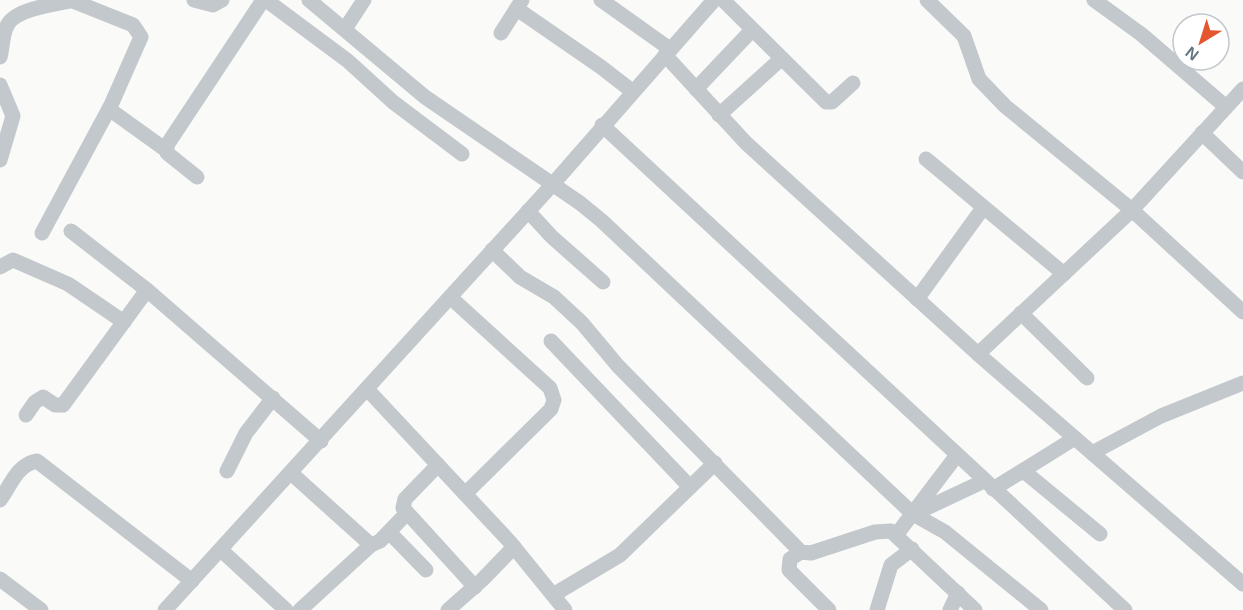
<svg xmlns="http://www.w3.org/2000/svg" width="1243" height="610" viewBox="0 0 1243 610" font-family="Arial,sans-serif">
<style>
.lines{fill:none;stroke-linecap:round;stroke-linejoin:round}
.minor{stroke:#c3c8cc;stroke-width:15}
</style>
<rect width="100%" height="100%" fill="#fafaf8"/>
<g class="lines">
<g class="minor">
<polyline points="194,0 213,5 222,0"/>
<polyline points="266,0 348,61 393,102 462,154"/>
<polyline points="309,0 425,97 580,203 602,221 913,514 945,532 1041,610"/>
<polyline points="601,0 670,49"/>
<polyline points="723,0 826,102 832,102 853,83"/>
<polyline points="927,0 964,36 979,79 1005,106 1132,210 1243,312"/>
<polyline points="1094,0 1141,34 1226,107"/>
<polyline points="517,9 601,67 632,91"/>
<polyline points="345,29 364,0"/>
<polyline points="501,33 522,0"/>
<polyline points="665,55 746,143 978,354 1243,584"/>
<path d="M0 57C3 47 2 33 8 24 18 8 58 4 75 0"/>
<polyline points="0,85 13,116 0,160"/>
<polyline points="696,89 752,30"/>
<polyline points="109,109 166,150"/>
<polyline points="719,115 781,59"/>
<polyline points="602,125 1125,610"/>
<polyline points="1202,133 1243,172"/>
<polyline points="926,159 1064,274"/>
<polyline points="197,177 167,153 167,145 263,0"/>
<polyline points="528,211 552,237 603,282"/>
<polyline points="71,231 147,290 321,441"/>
<polyline points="42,233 111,105 141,37 133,25 73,1"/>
<polyline points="492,250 520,277 554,297 582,323 618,366 801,552 811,553 875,532 891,531 975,610"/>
<polyline points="0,267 13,260 68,284 124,322"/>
<polyline points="450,297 550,388 554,400 551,409 465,494"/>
<polyline points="917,299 983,208"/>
<polyline points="1021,313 1087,378"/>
<polyline points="551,341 690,487"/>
<polyline points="978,354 1132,210 1243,89"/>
<polyline points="367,389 509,541 565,610"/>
<polyline points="26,415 35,402 43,397 55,405 63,405 147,290"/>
<polyline points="1092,453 1161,416 1243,383"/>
<polyline points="438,465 405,499 403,508 475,587"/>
<polyline points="227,471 246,433 273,398"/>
<polyline points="291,473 371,545 380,541 406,514"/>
<polyline points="1019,473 1075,438"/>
<polyline points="993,489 1019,473 1026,473 1100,534"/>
<path d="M0 500C10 487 17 464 37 461L192 581"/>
<polyline points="916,513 984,481"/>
<polyline points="389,532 426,570"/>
<polyline points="897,534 957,455"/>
<polyline points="221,550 286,610"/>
<polyline points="801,552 790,559 789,570 829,610"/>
<polyline points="0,579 41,610"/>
<polyline points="553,595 620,555 715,463"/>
<polyline points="165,610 552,185 714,0"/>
<polyline points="300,610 371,545"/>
<polyline points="448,610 482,580 514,547"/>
<polyline points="877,610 891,565 912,549"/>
<polyline points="950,610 958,593"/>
</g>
</g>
<g transform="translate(1201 42) rotate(218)"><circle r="28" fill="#ffffff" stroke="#c1c8cd" stroke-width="1.5"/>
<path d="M0-4.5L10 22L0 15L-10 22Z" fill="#e4572e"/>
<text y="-9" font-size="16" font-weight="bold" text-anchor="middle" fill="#657683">N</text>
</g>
</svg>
